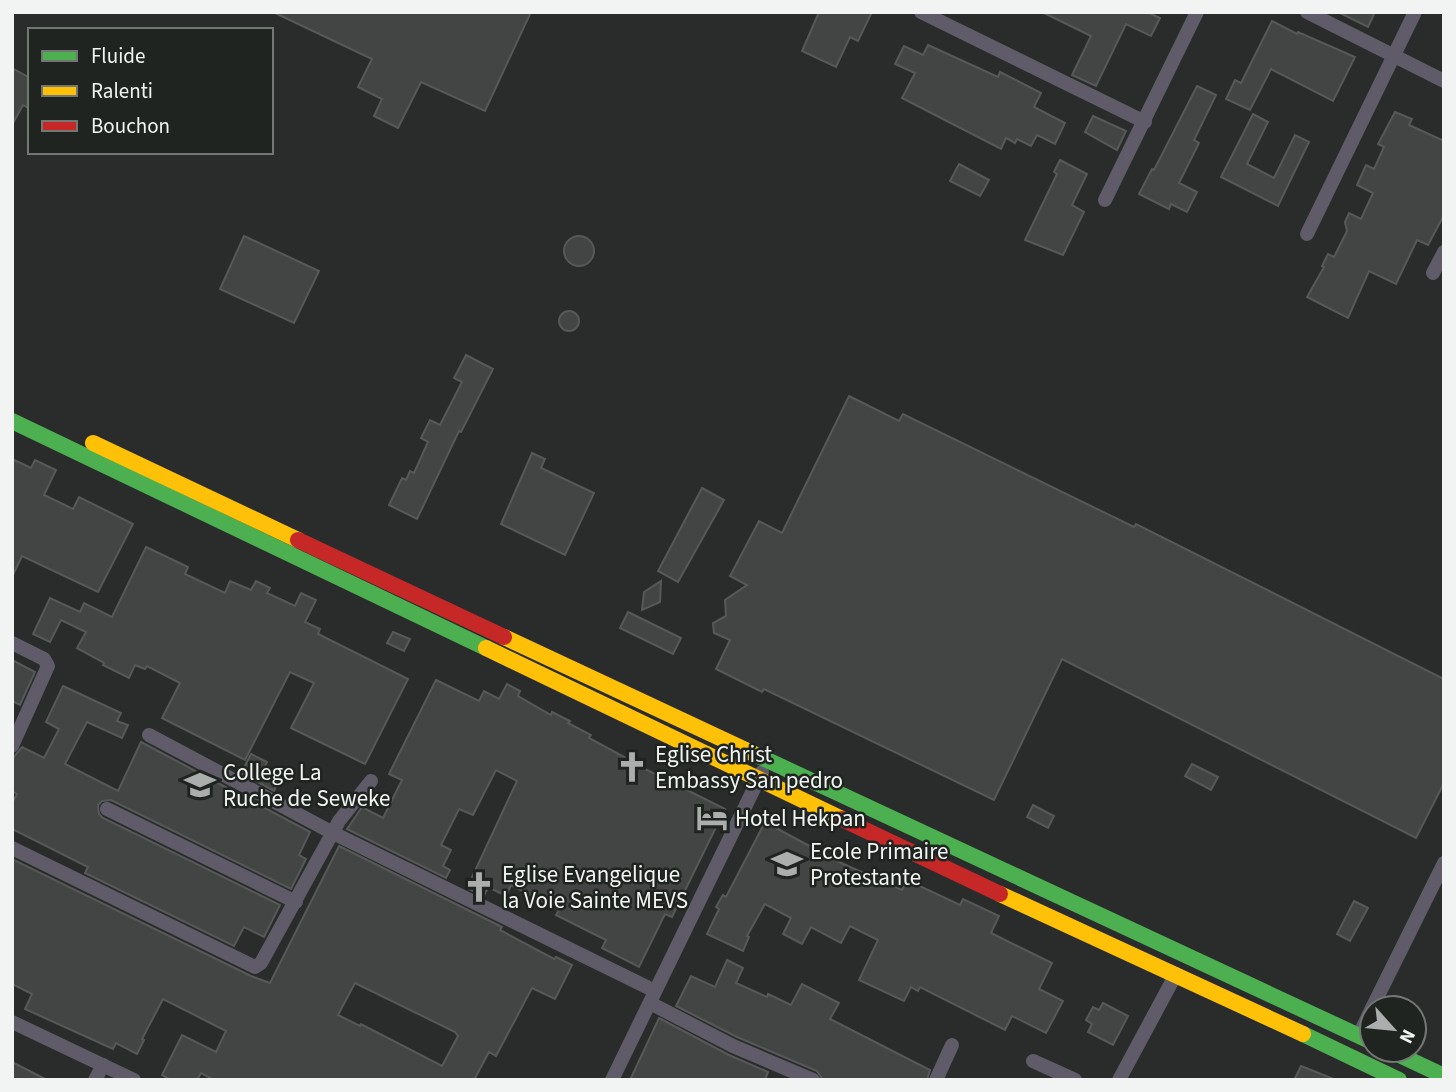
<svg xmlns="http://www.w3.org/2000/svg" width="1456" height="1092" viewBox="0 0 1456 1092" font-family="'Source Sans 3',sans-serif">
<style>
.building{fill:#434544;stroke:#565957;stroke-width:2;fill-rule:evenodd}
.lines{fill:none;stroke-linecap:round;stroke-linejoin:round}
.street{stroke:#5f5b68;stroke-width:14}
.fast{stroke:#4caf50;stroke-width:16}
.slow{stroke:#ffc107;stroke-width:16}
.jam{stroke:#c62828;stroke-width:16}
.labels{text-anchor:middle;stroke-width:5;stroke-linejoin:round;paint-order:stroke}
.poi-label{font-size:23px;fill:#f1f4f2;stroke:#1f2420;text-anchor:start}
</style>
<rect width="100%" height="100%" fill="#292c2a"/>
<g class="building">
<polygon points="273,12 531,12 485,111 421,82 398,128 374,116 382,99 358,87 372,59"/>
<polygon points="819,12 872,12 858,41 850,37 836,67 802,51"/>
<polygon points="1042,12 1147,12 1160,18 1151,36 1126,24 1096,86 1072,75 1091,36"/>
<polygon points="1338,12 1375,12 1368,27"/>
<polygon points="1272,21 1297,34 1298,32 1355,57 1333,101 1271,69 1250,110 1226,99 1235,80 1241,83"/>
<polygon points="928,45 998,77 1000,72 1041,93 1034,107 1065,123 1055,144 1037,135 1031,146 1017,139 1015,143 1006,138 1001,149 902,98 915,73 895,64 904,46 923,55"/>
<polygon points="12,68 30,78 30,109 23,105 12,125"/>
<polygon points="1197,86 1216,95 1194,140 1199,143 1179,183 1197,192 1187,212 1171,204 1169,209 1139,194 1152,169 1154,170"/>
<polygon points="1395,112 1412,119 1409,125 1444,141 1444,215 1428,245 1417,240 1396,284 1369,271 1348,318 1307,297 1324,267 1322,266 1328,254 1334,257 1347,231 1345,222 1349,213 1361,219 1373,193 1357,185 1366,165 1374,169 1384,147 1378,144"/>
<polygon points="1253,114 1268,122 1247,164 1274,178 1295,135 1309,142 1278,206 1221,177"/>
<polygon points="1093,116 1126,131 1117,150 1085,132"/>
<polygon points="1060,160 1087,174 1072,205 1084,212 1063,255 1025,240 1057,174 1054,172"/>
<polygon points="959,164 989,180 980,196 950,181"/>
<circle cx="579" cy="251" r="15"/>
<polygon points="244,236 319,271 294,323 220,289"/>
<circle cx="569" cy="321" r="10"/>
<polygon points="466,355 493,369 461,432 459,431 417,519 389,505 402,478 406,480 410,471 414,473 428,442 421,438 430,420 440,425 462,382 454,378"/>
<polygon points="849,396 899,421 903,414 1134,527 1136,524 1444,679 1444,783 1416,838 1062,659 994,800 764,689 762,692 716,669 730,640 714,633 713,623 726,616 725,600 747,585 730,576 759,521 782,533"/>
<polygon points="532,453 545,459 541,468 594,493 565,555 501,524"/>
<polygon points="12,459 31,468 35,460 56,470 44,495 73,509 79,497 133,524 98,592 22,556 12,577"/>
<polygon points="702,488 724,500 678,582 658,571"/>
<polygon points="146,547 188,567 185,574 225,593 230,581 251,590 256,581 270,588 267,593 295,606 301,593 316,600 305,622 320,629 318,634 408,679 365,764 291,728 314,683 290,672 245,760 162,718 180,683 147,666 145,669 135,665 129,678 103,665 104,663 77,648 86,632 61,620 50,642 33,634 50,598 80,612 84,603 112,617"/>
<polygon points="661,581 660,602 642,610 644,592"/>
<polygon points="628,612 681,638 673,654 620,628"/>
<polygon points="393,632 410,639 404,651 387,643"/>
<polygon points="12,660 35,672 20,705 12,701"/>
<polygon points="436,680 479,701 484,691 499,699 507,684 520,691 518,696 551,715 552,712 570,721 568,723 591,735 589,738 626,758 625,759 725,809 672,917 665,914 639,967 602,948 606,940 556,915 559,910 511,885 506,896 488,887 484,896 467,888 517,781 496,770 473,815 459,809 441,845 451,850 443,866 450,870 446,878 347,829 362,807 383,818 402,780 389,774"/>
<polygon points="63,686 121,713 117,721 128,725 122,738 87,722 65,764 118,791 141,742 310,832 299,855 306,859 291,889 111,800 102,801 98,805 99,814 103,818 280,905 264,937 244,927 234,946 85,873 88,867 12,829 12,803 17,794 12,791 12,759 22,747 44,758 59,729 46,722"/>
<polygon points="251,754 267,762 262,773 279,781 274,791 241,773"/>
<polygon points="1192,764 1218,777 1211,790 1185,776"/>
<polygon points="1033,805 1054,816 1048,828 1027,817"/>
<polygon points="765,822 839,862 902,890 907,880 960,905 963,899 999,916 991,933 1052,963 1039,989 1063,1001 1046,1033 1012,1016 1005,1030 920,987 918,991 911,987 904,1001 859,980 878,940 850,926 841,943 811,927 802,944 783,934 791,918 765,904 747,936 749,937 743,951 707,934 719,909 716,907 723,895 726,897"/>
<path d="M339 846 502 927 500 930 554 959 556 957 572 965 555 999 532 988 496 1056 489 1052 474 1080H214L201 1073 197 1080H171L162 1075 182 1035 216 1052 226 1031 163 999 142 1039 144 1040 137 1054 116 1043 113 1049 25 1009 32 994 12 984V859L251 976 270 983ZM355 983 455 1032 458 1036 442 1066 361 1024 360 1026 338 1015Z"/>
<polygon points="1354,901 1368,908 1350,941 1337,934"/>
<polygon points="727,960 743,968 736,983 767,997 768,994 791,1005 802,984 839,1003 830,1019 930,1070 927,1080 823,1080 817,1071 737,1037 676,1006 691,976 715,987"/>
<polygon points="1103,1003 1128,1016 1113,1045 1088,1032 1092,1024 1086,1020 1093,1007 1099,1010"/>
<polygon points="659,1018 729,1055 768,1072 765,1080 630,1080"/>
<polygon points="12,1062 47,1080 12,1080"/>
<polygon points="1301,1066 1334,1079 1333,1080 1294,1080"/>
</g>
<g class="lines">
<g class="street">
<polyline points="921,12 1145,122"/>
<polyline points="1307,12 1444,81"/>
<polyline points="1105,200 1197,12"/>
<polyline points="1307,234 1415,12"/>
<polyline points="1433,273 1444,252"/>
<polyline points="12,643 44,659 48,666 12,746"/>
<polyline points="149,735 333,833 655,991"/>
<polyline points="107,809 296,902"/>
<polyline points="12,848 255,967 261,963 339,821 371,781"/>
<polyline points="650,1003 733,1046 813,1080"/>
<polyline points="1372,1008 1444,863"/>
<polyline points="12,1022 134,1080"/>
<polyline points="1359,1035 1372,1008"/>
<polyline points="1033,1061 1075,1080"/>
<polyline points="95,1080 103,1065"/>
<polyline points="612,1080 762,772"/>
<polyline points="936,1080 952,1045"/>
<polyline points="1119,1080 1176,974"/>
</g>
<g class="fast">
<polyline points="12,421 486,648"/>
<polyline points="752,753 1372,1042"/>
<polyline points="1303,1034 1399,1080"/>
<polyline points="1389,1050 1444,1076"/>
</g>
<g class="slow">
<polyline points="93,443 298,540"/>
<polyline points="504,637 752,753"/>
<polyline points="486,648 842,819"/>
<polyline points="1000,894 1303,1034"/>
</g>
<g class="jam">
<polyline points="298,540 504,637"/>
<polyline points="842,819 1000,894"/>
</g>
</g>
<defs>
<symbol id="church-bare" viewBox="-9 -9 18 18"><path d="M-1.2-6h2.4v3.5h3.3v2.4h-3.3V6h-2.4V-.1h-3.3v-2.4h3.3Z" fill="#abaeac" stroke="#1f2420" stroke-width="2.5" paint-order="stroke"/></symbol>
<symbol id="school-bare" viewBox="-9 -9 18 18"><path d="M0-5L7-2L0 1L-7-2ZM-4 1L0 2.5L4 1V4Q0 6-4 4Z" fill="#abaeac" stroke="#1f2420" stroke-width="2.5" paint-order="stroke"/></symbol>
<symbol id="hotel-bare" viewBox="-9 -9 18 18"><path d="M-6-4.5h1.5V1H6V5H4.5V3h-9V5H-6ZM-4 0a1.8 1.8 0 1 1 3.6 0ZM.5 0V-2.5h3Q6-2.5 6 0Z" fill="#abaeac" stroke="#1f2420" stroke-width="2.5" paint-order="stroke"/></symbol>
</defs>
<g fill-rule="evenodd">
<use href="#church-bare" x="610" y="745" width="44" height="44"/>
<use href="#school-bare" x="178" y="763" width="44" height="44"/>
<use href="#hotel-bare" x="690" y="796" width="44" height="44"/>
<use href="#school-bare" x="765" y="842" width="44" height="44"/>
<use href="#church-bare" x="457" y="865" width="44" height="44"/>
</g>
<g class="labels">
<g class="poi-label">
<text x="655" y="762">Eglise Christ<tspan x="655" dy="26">Embassy San pedro</tspan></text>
<text x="223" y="780">College La<tspan x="223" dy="26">Ruche de Seweke</tspan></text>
<text x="735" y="826">Hotel Hekpan</text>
<text x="810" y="859">Ecole Primaire<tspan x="810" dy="26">Protestante</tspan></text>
<text x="502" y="882">Eglise Evangelique<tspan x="502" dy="26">la Voie Sainte MEVS</tspan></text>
</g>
</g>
<rect width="1456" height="1092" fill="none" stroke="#f1f4f2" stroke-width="28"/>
<rect x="28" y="28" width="245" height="126" fill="#1f2420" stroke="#737774" stroke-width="2"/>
<rect x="42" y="51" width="35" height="10" fill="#4caf50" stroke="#737774" stroke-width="2"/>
<text x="91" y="63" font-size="21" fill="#f1f4f2">Fluide</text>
<rect x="42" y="86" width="35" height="10" fill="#ffc107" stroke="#737774" stroke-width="2"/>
<text x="91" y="98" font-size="21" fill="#f1f4f2">Ralenti</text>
<rect x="42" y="121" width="35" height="10" fill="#c62828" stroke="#737774" stroke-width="2"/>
<text x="91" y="133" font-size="21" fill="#f1f4f2">Bouchon</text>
<g transform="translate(1393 1029) rotate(117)"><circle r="33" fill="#1f2420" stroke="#737774" stroke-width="2"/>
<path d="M0-5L12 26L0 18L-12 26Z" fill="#abaeac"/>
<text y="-10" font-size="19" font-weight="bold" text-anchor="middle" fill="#f1f4f2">N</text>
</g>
</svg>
